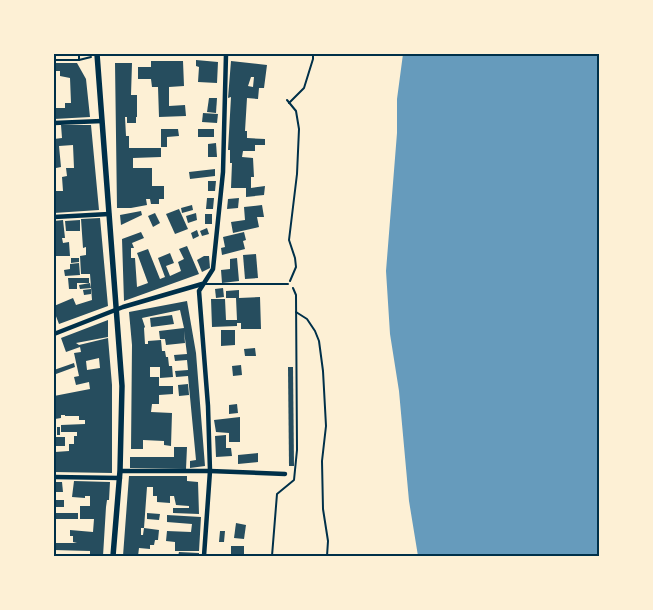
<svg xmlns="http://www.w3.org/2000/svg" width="653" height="610" viewBox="0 0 653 610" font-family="'PT Sans',sans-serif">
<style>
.water{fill:#669bbc}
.building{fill:#264d5e;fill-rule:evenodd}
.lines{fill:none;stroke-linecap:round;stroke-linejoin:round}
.path{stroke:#003049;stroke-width:2}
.service{stroke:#003049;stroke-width:2}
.minor{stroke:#003049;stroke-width:4.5}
.secondary{stroke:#003049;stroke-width:5.5}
.neatline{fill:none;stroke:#003049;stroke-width:2}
</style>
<rect width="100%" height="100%" fill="#fdf0d5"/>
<polygon class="water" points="403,54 599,54 599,556 418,556 409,501 399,391 390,334 386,271 397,133 397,99"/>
<g class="building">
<polygon points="196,60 218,62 217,83 198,82 199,67 196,66"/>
<polygon points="151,61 183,61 184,86 169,87 169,106 185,105 186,116 159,117 158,87 152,87 151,79 138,79 138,67 151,67"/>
<path d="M231 61 267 65 264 88H259L258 99 247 98 245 131H247V138L265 139V145H255V151H243L242 157 253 158 254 177H251V188L265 186 264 195 246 197V188H231L232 163H230V150H228L231 97 228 98ZM251 77H254L253 87 248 86Z"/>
<polygon points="54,63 77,63 86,79 90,117 54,119 54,108 65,108 65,103 71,103 70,78 60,76 60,71 56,71 56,79 54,79"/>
<polygon points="115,63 132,63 131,95 137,95 137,117 136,117 136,123 127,123 127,117 125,117 126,136 129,136 129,148 161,148 161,157 133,158 133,168 152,168 152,186 164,186 164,199 159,199 159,204 151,204 150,199 146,199 147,205 131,208 117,208"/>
<polygon points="209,98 217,98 216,113 207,112"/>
<polygon points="203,113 218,114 217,123 202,122"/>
<polygon points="61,125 91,125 99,210 54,213 54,191 63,191 62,177 67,176 66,168 74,168 73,145 59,146 61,167 56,168 54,139 62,138"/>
<polygon points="161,129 178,129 179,136 167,137 167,147 161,147"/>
<rect x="198" y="129" width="16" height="8"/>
<polygon points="216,143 217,157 208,157 208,144"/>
<polygon points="215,169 215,176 190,179 189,172"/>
<polygon points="208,181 216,181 215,191 208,191"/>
<polygon points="207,198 214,198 213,209 206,209"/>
<polygon points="239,198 238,208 227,209 228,199"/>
<polygon points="192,205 193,210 182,213 181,208"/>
<polygon points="262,205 264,217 257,217 259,227 233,233 231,222 245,220 244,207"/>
<polygon points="179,209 188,229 175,234 166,214"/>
<polygon points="141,211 142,215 121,225 120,215"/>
<polygon points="155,213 160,223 153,227 148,216"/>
<polygon points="196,213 197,220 188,223 186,216"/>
<rect x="205" y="214" width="7" height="10"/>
<polygon points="100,218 108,306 59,324 54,311 54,306 73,298 76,305 92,300 90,274 81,274 80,256 86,255 86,247 83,248 81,219"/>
<polygon points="63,220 65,238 62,238 63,243 69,242 70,256 54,256 54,221"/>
<polygon points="80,220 80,231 66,231 65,221"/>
<polygon points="207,228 209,234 202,236 200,231"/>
<polygon points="197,230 199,236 193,239 191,233"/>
<polygon points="141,232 144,238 132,243 134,248 131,248 131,258 135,258 137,287 148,283 137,253 148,249 160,279 165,277 158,258 170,253 174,263 166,266 170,276 181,271 178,262 184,259 179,249 187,246 199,274 124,301 122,239"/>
<polygon points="244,232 246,240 243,241 245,249 222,255 221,248 225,247 223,237"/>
<polygon points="256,254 258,278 245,279 243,255"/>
<polygon points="204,256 209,256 210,268 202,272 197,260"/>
<polygon points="71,258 79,258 79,262 71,263"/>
<polygon points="237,258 239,281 222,283 221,270 230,269 230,259"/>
<polygon points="79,263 80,275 65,276 64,270 70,269 70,264"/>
<polygon points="68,278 89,278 89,283 77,283 77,289 69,289"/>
<polygon points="90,283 91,288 80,289 79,285"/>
<polygon points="223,288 224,297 216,298 215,289"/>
<polygon points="91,289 91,294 84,295 83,290"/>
<polygon points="239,290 239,298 260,297 261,329 241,329 241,323 237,323 237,326 212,327 211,299 225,299 226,320 237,320 236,298 226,298 226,291"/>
<polygon points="187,301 196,353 205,466 190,468 190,461 196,460 188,376 176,377 175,371 188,370 187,360 175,361 174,355 187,354 184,331 185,343 166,345 165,339 160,339 159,331 184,328 180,310 142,318 145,327 144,328 145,344 148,344 148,341 161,340 162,351 165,351 166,357 168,357 169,366 172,366 173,377 160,378 160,367 150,367 150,377 159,377 159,386 173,386 173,394 159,395 159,404 152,404 151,412 172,413 171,446 164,445 164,441 143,440 143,449 131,449 132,345 129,312"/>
<polygon points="172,315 174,324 151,327 150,318"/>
<path d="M108 320V337L76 343 79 345 108 338 112 385V473L54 472V455L55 452 69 451V444H74V436H77V432H61V425L85 424V420H79V416H65V415H61V418L55 419 54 396 90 389 89 382 76 385 74 377 79 376 74 353 81 352 80 347 66 352 61 338ZM99 358 100 368 87 370 86 361Z"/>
<polygon points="221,330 235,330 235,345 221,346"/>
<polygon points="255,348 256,356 245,356 244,349"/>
<polygon points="74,363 75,367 56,374 54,370"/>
<polygon points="241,365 242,375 233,376 232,366"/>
<polygon points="288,367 293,367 294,466 289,466"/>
<polygon points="188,384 189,395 179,396 178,385"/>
<polygon points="237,404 238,413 229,414 229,405"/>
<polygon points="240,417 240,442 229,442 229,433 216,432 214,420"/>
<rect x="57" y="427" width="3" height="8"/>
<polygon points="226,435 226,448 231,448 232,456 216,457 215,436"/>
<rect x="56" y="437" width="9" height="9"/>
<polygon points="174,447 187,447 186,469 130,468 130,457 174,457"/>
<polygon points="258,453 258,462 238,464 238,455"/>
<polygon points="129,476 187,476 187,481 198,482 199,514 173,513 173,508 189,508 189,506 176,505 174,496 170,496 170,503 157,502 157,496 153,496 153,487 147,487 144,528 141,528 141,535 143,535 144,528 159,530 158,540 155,540 154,545 150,545 150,549 139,548 138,556 123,556"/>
<polygon points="74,481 110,482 109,500 107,500 106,507 103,556 90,556 90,551 54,550 54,543 77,543 73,542 73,536 70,536 70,530 93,532 94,519 80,519 80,506 90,506 90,496 85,496 85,498 72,497"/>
<polygon points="54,482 62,482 63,492 54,492"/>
<rect x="54" y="500" width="10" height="7"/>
<rect x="54" y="513" width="24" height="6"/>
<polygon points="147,513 160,514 159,520 147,519"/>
<polygon points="167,515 201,517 199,551 175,551 175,542 166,541 167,531 191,532 192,524 167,522"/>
<polygon points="236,523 246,525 244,539 234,538"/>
<polygon points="220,531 225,531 224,542 219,542"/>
<rect x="231" y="546" width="13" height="10"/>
<polygon points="179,552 199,553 199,556 178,556"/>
</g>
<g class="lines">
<g class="path">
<polyline points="103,55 130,54"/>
<polyline points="54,60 79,60 79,54"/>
<polyline points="79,60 91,57"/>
<polyline points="287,100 296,111 299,129 297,174 289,240 295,258 296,267 290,281"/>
<polyline points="289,103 304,88 313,59 313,54"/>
<polyline points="296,312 307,319 315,331 319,341 323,371 326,426 322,461 323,509 328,541 327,556"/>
<polyline points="272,556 277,494 294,480 297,450 296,295 293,288"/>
</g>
<polyline class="service" points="205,284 288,284"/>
<g class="minor">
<polyline points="54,123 102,121"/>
<polyline points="54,217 109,214"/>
<polyline points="54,334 123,307 202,284"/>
<polyline points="120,471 210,471 285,474"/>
<polyline points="54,477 120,478"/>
<polyline points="204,556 210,471 208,406 199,291 213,269 223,172 226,54"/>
</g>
<polyline class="secondary" points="97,54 122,386 120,471 113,556"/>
</g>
<rect width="653" height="610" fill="none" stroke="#fdf0d5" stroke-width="110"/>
<rect x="55" y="55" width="543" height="500" class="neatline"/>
</svg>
